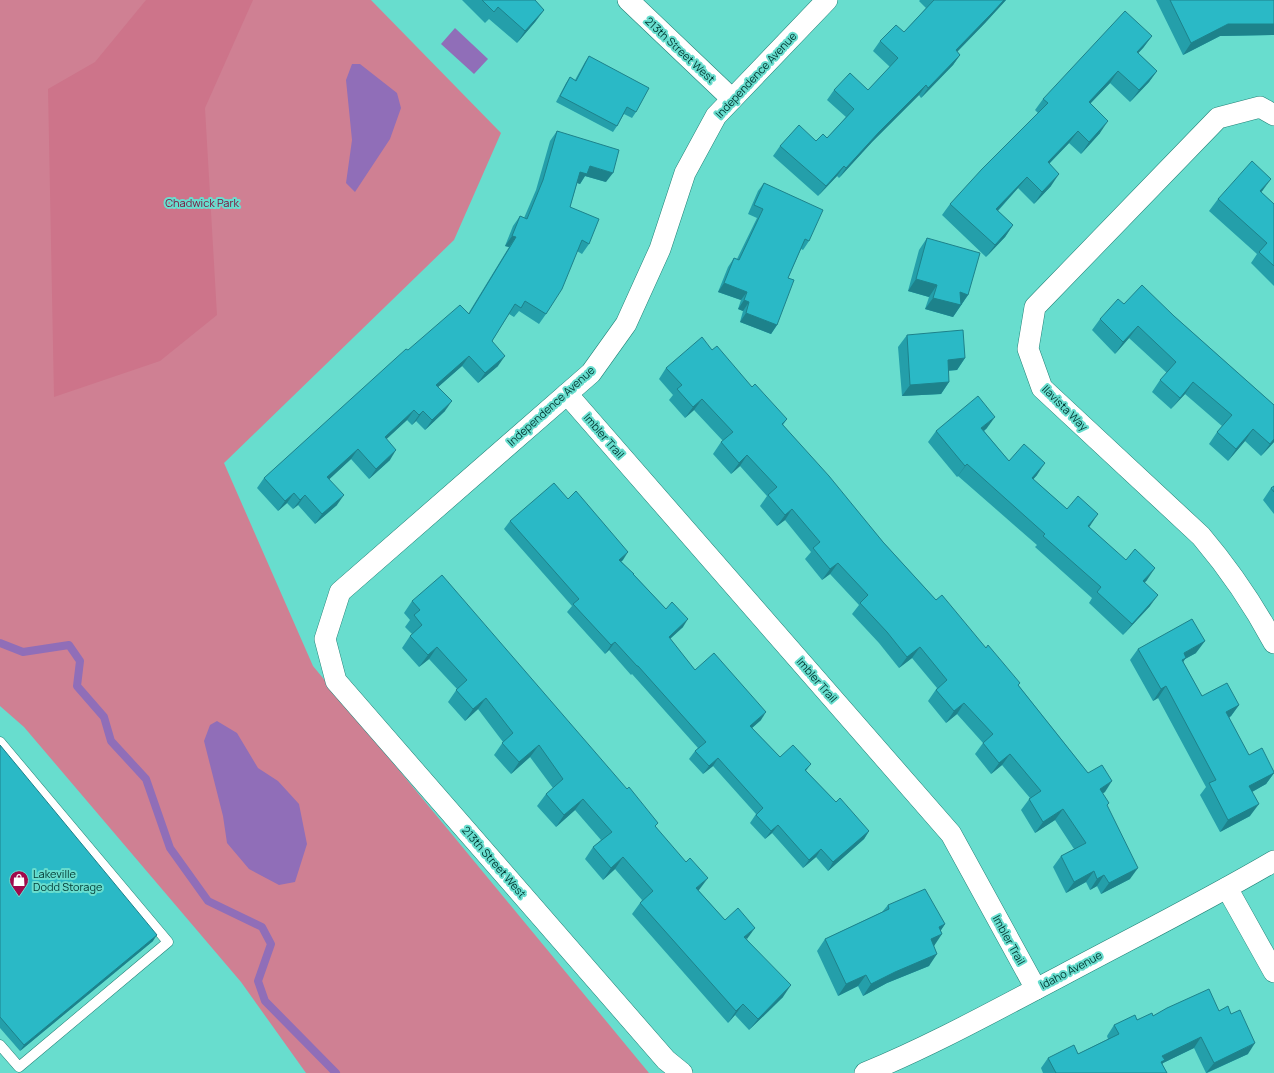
<svg xmlns="http://www.w3.org/2000/svg" width="1274" height="1073" viewBox="0 0 1274 1073" font-family="Manrope,sans-serif">
<style>
.green{fill:#cf8093}
.forest{fill:#cd748a}
.water{fill:#906eb8}
.lines{fill:none;stroke-linecap:round;stroke-linejoin:round}
.stream{stroke:#906eb8;stroke-width:8}
.service-casing{stroke:#228277;stroke-width:11}
.minor-casing{stroke:#228277;stroke-width:22}
.service{stroke:#fff;stroke-width:10}
.minor{stroke:#fff;stroke-width:21}
.wall{fill:#249faa}
.shaded-wall{fill:#1d828b}
.building{fill:#2ab9c6;stroke:#1d828b}
.labels{text-anchor:middle;stroke-width:4;stroke-linejoin:round;paint-order:stroke}
.street-label{font-size:11px;fill:#003832;stroke:#68ddce}
.park-label{font-size:11px;fill:#7d0f3b;stroke:#68ddce}
.poi-label{font-size:11px;fill:#003832;stroke:#68ddce;text-anchor:start}
</style>
<rect width="100%" height="100%" fill="#68ddce"/>
<polygon class="green" points="0,0 371,0 501,133 454,240 224,463 313,666 649,1073 306,1073 241,982 24,727 0,706"/>
<polygon class="forest" points="146,0 253,0 205,108 217,315 160,361 54,397 48,89 95,62"/>
<g class="water">
<polygon points="455,28 488,59 474,74 441,44"/>
<polygon points="352,64 360,64 397,93 401,108 390,139 355,192 346,183 352,140 346,80"/>
<polygon points="217,721 237,733 258,768 278,781 299,804 307,844 295,882 279,885 249,869 227,843 223,816 204,741 210,725"/>
</g>
<g class="lines">
<polyline class="stream" points="0,643 23,652 69,645 80,661 77,686 104,717 111,741 146,779 170,848 208,901 262,927 271,944 258,981 265,1001 336,1073"/>
<defs>
<polyline id="service" points="0,742 168,942 19,1067 0,1045"/>
<g id="minor">
<polyline points="628,0 732,99"/>
<path d="M1274 115 1260 107 1218 118 1035 307 1028 349 1042 388 1201 536C1229 569 1253 604 1274 643"/>
<polyline points="567,394 951,834 1036,989"/>
<polyline points="1227,888 1274,972"/>
<polyline points="682,1073 666,1060 336,681 325,639 340,592 591,373 626,324 660,249 685,173 716,116 827,0"/>
<path d="M865 1073C933 1045 996 1010 1061 976 1132 938 1204 902 1274 861"/>
</g>
</defs>
<use href="#service" class="service-casing"/>
<use href="#minor" class="minor-casing"/>
<use href="#service" class="service"/>
<use href="#minor" class="minor"/>
</g>
<g class="wall">
<polygon points="462,0 535,0 544,10 535,22 517,43 489,19 485,23"/>
<polygon points="920,0 1006,0 985,23 957,52 960,55 953,65 921,98 919,95 872,142 839,178 837,176 818,196 773,156 780,146 816,141 827,138 846,117 827,100 834,90 868,90 890,67 873,51 880,41 904,32 926,8 919,1"/>
<polygon points="1156,0 1274,0 1274,35 1220,36 1183,55"/>
<polygon points="1152,36 1143,48 1138,53 1157,71 1149,82 1130,102 1110,83 1090,104 1100,133 1081,154 1069,143 1049,164 1051,186 1034,204 1018,188 998,211 1013,225 1005,237 986,257 942,215 950,204 1038,113 1035,110 1043,99"/>
<polygon points="589,56 636,112 632,118 624,114 617,126 613,132 556,102 566,83 570,77 575,80 585,62"/>
<polygon points="557,131 606,182 585,176 580,184 577,183 570,207 589,244 582,254 577,251 546,314 539,324 519,311 514,317 509,314 492,341 498,366 478,383 462,366 438,387 445,411 425,430 416,421 412,425 407,420 386,439 390,460 369,479 351,459 329,479 337,505 315,524 298,505 293,509 287,503 278,511 257,488 264,478 408,350 468,314 509,247 505,246 513,226 520,216 524,218 536,190 550,141"/>
<polygon points="764,183 809,241 803,250 801,249 788,278 777,325 771,334 740,322 743,311 738,309 741,300 718,292 728,267 734,258 737,259 757,218 748,214 758,191"/>
<polygon points="1263,190 1261,192 1274,204 1274,286 1251,263 1257,254 1209,211 1218,199"/>
<polygon points="927,238 968,295 953,317 925,309 929,297 908,291 919,250"/>
<polygon points="1124,304 1174,316 1274,405 1274,442 1261,456 1245,441 1228,461 1209,444 1217,432 1222,426 1185,394 1171,409 1152,392 1160,380 1167,373 1129,338 1115,354 1092,330 1100,319"/>
<polygon points="907,335 965,358 957,370 948,371 949,382 941,394 902,396 898,347"/>
<polygon points="712,350 787,419 783,425 883,542 936,600 986,648 1019,686 1088,773 1105,792 1102,793 1107,806 1130,879 1101,894 1097,886 1090,890 1086,882 1066,893 1053,867 1061,856 1074,849 1055,820 1035,833 1021,810 1030,798 1002,765 991,774 975,754 983,743 957,714 946,723 928,701 937,688 912,658 899,668 879,643 852,614 859,605 830,574 822,580 805,559 811,552 785,520 777,526 760,506 767,496 740,466 731,474 713,454 721,442 723,441 694,410 685,418 669,400 673,395 659,379 666,368"/>
<polygon points="987,428 984,431 1009,461 1037,475 1033,479 1067,509 1089,527 1147,580 1145,582 1150,606 1123,635 1089,603 1092,598 1035,547 1037,545 958,476 957,477 928,442 936,431"/>
<polygon points="1274,486 1274,514 1263,500 1271,488"/>
<polygon points="510,521 623,560 621,561 683,627 670,639 695,670 761,720 752,728 780,757 811,764 806,771 836,802 869,831 864,839 828,871 816,857 803,868 772,833 765,839 750,823 756,814 713,766 703,774 689,759 695,751 698,748 632,674 631,675 609,650 605,654 567,612 572,606 504,529"/>
<polygon points="412,601 656,827 699,890 699,891 725,920 747,939 783,997 749,1030 735,1015 728,1023 632,914 640,903 642,900 615,869 603,880 585,859 593,847 601,840 575,810 556,827 537,806 546,794 553,788 530,757 511,774 494,755 503,742 478,709 465,721 448,702 457,689 429,659 419,667 402,648 410,636 412,634 405,627 410,620 404,613"/>
<polygon points="1138,649 1196,653 1185,659 1183,662 1202,696 1239,705 1231,716 1229,718 1249,755 1274,772 1274,773 1266,784 1252,792 1250,816 1220,832 1200,795 1206,787 1158,698 1153,701 1130,660"/>
<polygon points="0,745 153,941 20,1051 0,1028"/>
<polygon points="888,905 945,924 941,930 934,946 929,966 887,983 863,996 858,986 838,996 817,951 825,939 882,912"/>
<polygon points="1219,1011 1248,1054 1207,1073 1206,1073 1194,1048 1163,1063 1162,1064 1167,1073 1043,1073 1041,1068 1048,1058 1078,1054 1108,1039 1107,1036 1114,1025 1153,1016"/>
</g>
<g class="shaded-wall">
<polygon points="1004,0 1006,0 985,23 949,60 956,50"/>
<polygon points="544,10 535,22 517,43 525,31"/>
<polygon points="1228,24 1274,24 1274,35 1220,36 1183,55 1191,43"/>
<polygon points="1152,36 1143,48 1128,64 1137,52"/>
<polygon points="960,55 953,65 921,98 928,88"/>
<polygon points="1118,71 1110,83 1080,114 1089,102"/>
<polygon points="1157,71 1149,82 1130,102 1139,90"/>
<polygon points="926,85 919,95 872,142 839,178 846,168 879,132"/>
<polygon points="1108,121 1100,133 1081,154 1089,142"/>
<polygon points="1078,131 1069,143 1039,174 1048,162"/>
<polygon points="590,166 613,173 606,182 585,176 580,184 573,181 580,172"/>
<polygon points="844,166 837,176 818,196 826,186"/>
<polygon points="1059,174 1051,186 1034,204 1042,192"/>
<polygon points="1027,177 1018,188 988,221 996,209"/>
<polygon points="1271,179 1263,190 1252,203 1260,191"/>
<polygon points="1013,225 1005,237 986,257 995,245"/>
<polygon points="512,236 516,237 509,247 505,246"/>
<polygon points="916,279 937,285 929,297 908,291"/>
<polygon points="724,283 747,292 741,300 718,292"/>
<polygon points="960,292 968,295 953,317 925,309 933,298"/>
<polygon points="744,300 749,302 743,311 738,309"/>
<polygon points="746,313 777,325 771,334 740,322"/>
<polygon points="1138,326 1129,338 1115,354 1123,342"/>
<polygon points="469,356 462,366 429,395 436,385"/>
<polygon points="505,356 498,366 478,383 485,373"/>
<polygon points="965,358 957,370 939,371 948,360"/>
<polygon points="949,382 941,394 902,396 910,385"/>
<polygon points="1193,382 1185,394 1171,409 1180,398"/>
<polygon points="702,399 694,410 685,418 693,407"/>
<polygon points="452,401 445,411 425,430 432,420"/>
<polygon points="414,410 407,420 378,447 385,437"/>
<polygon points="423,411 416,421 412,425 419,415"/>
<polygon points="995,417 987,428 973,440 981,428"/>
<polygon points="1253,429 1245,441 1228,461 1236,449"/>
<polygon points="1274,439 1274,442 1261,456 1270,444"/>
<polygon points="358,449 351,459 321,487 327,477"/>
<polygon points="396,450 390,460 369,479 376,469"/>
<polygon points="747,455 740,466 731,474 739,463"/>
<polygon points="1045,463 1037,475 1024,490 1032,478"/>
<polygon points="967,464 958,476 957,477 965,466"/>
<polygon points="294,493 287,503 278,511 285,501"/>
<polygon points="305,495 298,505 293,509 300,500"/>
<polygon points="344,495 337,505 315,524 322,514"/>
<polygon points="792,509 785,520 777,526 785,515"/>
<polygon points="1098,514 1090,526 1080,538 1088,526"/>
<polygon points="628,552 623,560 614,568 619,560"/>
<polygon points="838,563 830,574 822,580 830,569"/>
<polygon points="1155,568 1147,580 1135,593 1143,581"/>
<polygon points="1158,595 1150,606 1123,635 1132,624"/>
<polygon points="688,619 683,627 663,645 669,637"/>
<polygon points="1205,641 1196,653 1185,659 1178,670 1184,653"/>
<polygon points="615,642 609,650 605,654 611,645"/>
<polygon points="437,647 429,659 419,667 428,655"/>
<polygon points="920,647 912,658 899,668 907,657"/>
<polygon points="1166,686 1158,698 1153,701 1161,689"/>
<polygon points="486,698 478,709 465,721 473,709"/>
<polygon points="964,703 957,714 946,723 954,711"/>
<polygon points="1239,705 1231,716 1218,724 1226,712"/>
<polygon points="766,712 761,720 745,734 750,726"/>
<polygon points="539,745 530,757 511,774 519,762"/>
<polygon points="1010,754 1002,765 991,774 999,763"/>
<polygon points="718,758 713,766 703,774 709,766"/>
<polygon points="1274,773 1266,784 1241,798 1249,786"/>
<polygon points="1112,781 1105,792 1092,800 1100,789"/>
<polygon points="583,799 575,810 556,827 564,815"/>
<polygon points="1259,804 1250,816 1220,832 1228,820"/>
<polygon points="1063,809 1055,820 1035,833 1043,822"/>
<polygon points="778,825 772,833 765,839 771,831"/>
<polygon points="869,831 864,839 828,871 833,862"/>
<polygon points="821,849 816,857 803,868 809,860"/>
<polygon points="623,857 615,869 603,880 611,868"/>
<polygon points="1138,868 1130,879 1101,894 1109,883"/>
<polygon points="1094,871 1086,882 1066,893 1074,882"/>
<polygon points="1104,875 1097,886 1090,890 1097,879"/>
<polygon points="708,878 699,890 688,900 696,888"/>
<polygon points="945,924 937,936 939,927"/>
<polygon points="755,928 747,939 744,937"/>
<polygon points="942,934 934,946 923,951 931,939"/>
<polygon points="157,935 153,941 20,1051 24,1045"/>
<polygon points="937,954 929,966 887,983 863,996 871,984 895,972"/>
<polygon points="866,975 858,986 838,996 846,984"/>
<polygon points="791,985 783,997 749,1030 758,1019"/>
<polygon points="743,1004 735,1015 728,1023 736,1011"/>
<polygon points="1201,1037 1194,1048 1163,1063 1157,1071 1162,1056"/>
<polygon points="1255,1043 1248,1054 1206,1073 1214,1063"/>
</g>
<g class="building">
<polygon points="482,0 535,0 544,10 525,31 498,7 494,12"/>
<polygon points="934,0 1004,0 992,13 956,50 960,55 928,88 926,85 879,132 846,168 844,166 826,186 780,146 799,125 816,141 823,134 827,138 854,109 834,90 850,73 868,90 898,58 880,41 896,25 904,32"/>
<polygon points="1170,0 1274,0 1274,24 1228,24 1191,43"/>
<polygon points="1125,11 1152,36 1137,52 1157,71 1139,90 1118,71 1089,102 1108,121 1089,142 1078,131 1048,162 1059,174 1042,192 1027,177 996,209 1013,225 995,245 950,204 982,169 1048,103 1043,99"/>
<polygon points="589,56 649,88 636,112 627,107 617,126 560,96 570,77 576,81"/>
<polygon points="557,131 619,150 613,173 590,166 587,174 580,172 570,207 599,219 589,244 582,240 562,289 546,314 525,301 521,308 515,304 492,341 505,356 485,373 469,356 436,385 452,401 432,420 423,411 419,415 414,410 385,437 396,450 376,469 358,449 327,477 344,495 322,514 305,495 300,500 294,493 285,501 264,478 406,349 408,350 460,305 469,314 516,237 512,236 520,216 527,219 543,180"/>
<polygon points="1252,161 1271,179 1260,191 1274,204 1274,266 1259,252 1267,243 1218,199"/>
<polygon points="764,183 823,210 809,241 805,239 788,278 794,280 777,325 746,313 749,302 744,300 747,292 724,283 734,258 739,260 763,209 754,205"/>
<polygon points="927,238 980,253 968,295 960,292 961,305 933,298 937,285 916,279"/>
<polygon points="1142,285 1174,316 1274,405 1274,439 1270,444 1253,429 1236,449 1217,432 1232,415 1193,382 1180,398 1160,380 1176,362 1138,326 1123,342 1100,319 1118,299 1124,304"/>
<polygon points="963,330 965,358 948,360 949,382 910,385 907,335"/>
<polygon points="702,337 712,350 717,346 752,387 755,384 787,419 782,424 829,476 883,542 936,600 942,595 986,648 988,645 1020,683 1018,685 1088,773 1102,765 1112,781 1100,789 1109,803 1107,805 1138,868 1109,883 1104,875 1097,879 1094,871 1074,882 1061,856 1086,843 1063,809 1043,822 1029,799 1041,791 1010,754 999,763 983,743 993,734 964,703 954,711 936,690 947,680 920,647 907,657 887,632 860,603 868,595 838,563 830,569 813,548 820,542 792,509 785,515 768,495 777,487 747,455 739,463 721,442 733,432 702,399 693,407 677,389 682,385 666,368"/>
<polygon points="978,396 995,417 981,428 1009,461 1024,444 1045,463 1032,478 1067,509 1078,496 1098,514 1088,526 1126,560 1135,549 1155,568 1143,581 1158,595 1132,624 1097,592 1101,587 1043,536 1045,534 967,464 965,466 936,431"/>
<polygon points="554,483 568,499 576,491 628,552 619,560 634,574 633,574 666,609 672,602 688,619 669,637 695,670 714,653 766,712 750,726 780,757 793,745 811,764 805,770 836,802 840,798 869,831 833,862 821,849 809,860 778,825 771,831 756,815 763,808 718,758 709,766 695,751 706,742 638,666 637,666 615,642 611,645 573,604 579,599 510,521"/>
<polygon points="1274,486 1274,492 1271,488"/>
<polygon points="442,575 627,789 629,787 658,823 655,826 686,862 690,858 708,878 696,888 725,920 738,908 755,928 744,937 791,985 758,1019 743,1004 736,1011 640,903 653,891 623,857 611,868 593,847 612,832 583,799 564,815 546,794 563,779 539,745 519,762 502,743 513,733 486,698 473,709 456,690 467,680 437,647 428,655 410,636 422,625 414,615 420,610 412,601"/>
<polygon points="1192,619 1205,641 1184,653 1186,658 1182,660 1202,696 1227,683 1239,705 1226,712 1249,755 1262,748 1274,772 1274,773 1249,786 1259,804 1228,820 1209,783 1216,780 1166,686 1161,689 1138,649"/>
<polygon points="0,745 157,935 24,1045 0,1017"/>
<polygon points="925,889 945,924 939,927 942,934 931,939 937,954 895,972 871,984 866,975 846,984 825,939 889,909 888,905"/>
<polygon points="1209,989 1219,1011 1228,1006 1231,1014 1240,1010 1255,1043 1214,1063 1201,1037 1162,1056 1165,1060 1161,1062 1167,1073 1056,1073 1048,1058 1074,1045 1078,1054 1119,1034 1114,1025 1135,1015 1137,1020 1152,1013 1153,1016 1167,1008"/>
</g>
<defs>
<symbol id="shop-pin" viewBox="-11 -11 22 30"><path d="M0 17L-7.5 6A9.5 9.5 0 1 1 7.5 6Z" fill="#a10a4c" stroke="#68ddce"/><path d="M-5-2.5h2.3a2.7 3.5 0 0 1 5.4 0H5L5.5 6h-11ZM-1.5-2.5h3a1.5 2.3 0 0 0-3 0Z" fill="#fff"/></symbol>
</defs>
<g fill-rule="evenodd">
<use href="#shop-pin" x="8" y="869" width="22" height="30"/>
</g>
<g class="labels">
<g class="street-label">
<text transform="translate(680 50) rotate(43)" y="4">213th Street West</text>
<text transform="translate(756 75) rotate(-47)" y="4">Independence Avenue</text>
<text transform="translate(551 406) rotate(-42)" y="4">Independence Avenue</text>
<text transform="translate(1065 408) rotate(45)" y="4">Ilavista Way</text>
<text transform="translate(604 436) rotate(49)" y="4">Imbler Trail</text>
<text transform="translate(817 680) rotate(49)" y="4">Imbler Trail</text>
<text transform="translate(494 862) rotate(49)" y="4">213th Street West</text>
<text transform="translate(1009 940) rotate(61)" y="4">Imbler Trail</text>
<text transform="translate(1071 970) rotate(-28)" y="4">Idaho Avenue</text>
</g>
<g class="park-label">
<text x="202" y="207">Chadwick Park</text>
</g>
<g class="poi-label">
<text x="33" y="878">Lakeville<tspan x="33" dy="13">Dodd Storage</tspan></text>
</g>
</g>
</svg>
